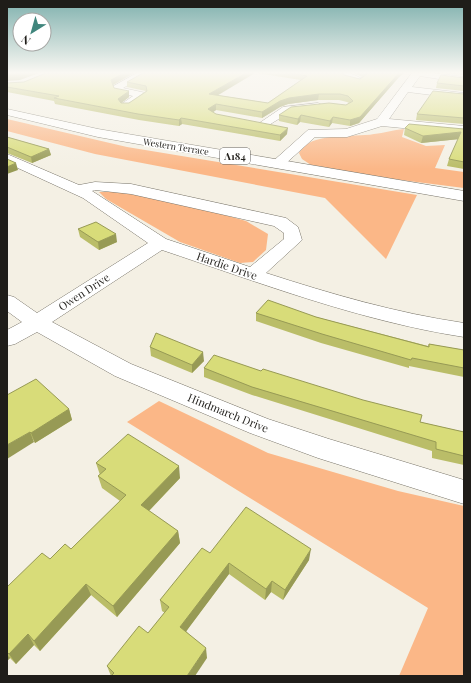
<svg xmlns="http://www.w3.org/2000/svg" width="471" height="683" viewBox="0 0 471 683" font-family="'Playfair Display',serif">
<style>
.green{fill:#fbb787}
.lines{fill:none;stroke-linecap:round;stroke-linejoin:round}
.minor-casing{stroke:#79756a;stroke-width:1}
.major-casing{stroke:#79756a;stroke-width:1}
.minor{fill:#fff;fill-rule:evenodd}
.major{fill:#fff;fill-rule:evenodd}
.wall{fill:#babd68}
.shaded-wall{fill:#979a55}
.building{fill:#d8dc79;stroke:#979a55}
.labels{text-anchor:middle;stroke-width:3;stroke-linejoin:round;paint-order:stroke}
.far-street-label{font-size:9px;fill:#1f1d19;stroke:#fff}
.shield{fill:#fff;stroke:#62615e;stroke-width:1}
.shield-label{font-size:10px;font-weight:bold;fill:#1f1d19}
.street-label{font-size:11px;fill:#1f1d19;stroke:#fff}
</style>
<rect width="100%" height="100%" fill="#f4f0e4"/>
<g class="green">
<polygon points="7,119 127,147 417,195 386,259 325,198 95,154 7,131"/>
<path d="M404 129 402 137 426 146 445 145 435 168 464 172V188L393 179 311 165 302 159 299 153C310 131 353 138 374 134 384 133 393 130 404 129Z"/>
<polygon points="99,192 119,192 190,205 246,221 268,234 266,250 253,262 240,263 180,242 106,199"/>
<polygon points="159,401 268,453 398,491 464,506 464,676 399,676 428,608 127,422"/>
</g>
<g class="lines">
<defs>
<g id="minor">
<polygon points="137,73 148,74 123,88 146,93 147,95 130,107 122,107 120,105 133,96 115,92 112,87"/>
<polygon points="340,73 350,73 365,80 360,83 344,79"/>
<polygon points="412,73 432,73 464,77 464,83 420,76 412,87 464,93 464,99 408,92 389,119 464,126 464,134 382,126 347,137 315,137 283,166 273,166 271,163 308,130 346,129 377,119"/>
<polygon points="318,103 324,106 322,108 290,112 264,128 258,124 283,107"/>
<path d="M7 154 79 185 95 182 131 184 286 218 298 227 302 240 266 273C331 294 396 313 464 323V337C360 321 261 283 162 250L52 322 131 364 268 419 329 439 464 480V504L318 458 250 433 115 376 37 332 15 344 7 346V330L22 322 7 311V295L14 297 37 313 148 243 83 198 7 163ZM95 190 131 194 274 226 284 233V239L250 267 166 239 92 191Z"/>
</g>
<polygon id="major" points="7,109 98,129 464,191 464,201 98,137 7,115"/>
</defs>
<use href="#minor" class="minor-casing"/>
<use href="#major" class="major-casing"/>
<use href="#minor" class="minor"/>
<use href="#major" class="major"/>
</g>
<g class="wall">
<polygon points="46,73 134,73 113,85 114,88 129,97 121,103 129,103 146,91 127,87 127,82 217,95 268,103 301,80 256,73 343,73 344,75 360,79 362,77 354,73 404,73 399,77 359,123 350,126 332,123 329,127 300,122 297,125 279,121 279,115 346,105 349,103 347,102 339,100 318,100 288,104 280,107 262,118 216,110 213,112 216,114 287,134 280,141 182,124 179,126 139,120 55,104 54,101 7,92 7,83 24,82"/>
<polygon points="438,73 464,73 464,75"/>
<polygon points="464,78 464,91 436,88 437,83"/>
<polygon points="464,94 464,124 416,120 417,114"/>
<polygon points="405,128 464,129 464,169 447,166 449,159 459,139 421,143 404,135"/>
<polygon points="7,137 49,149 51,155 32,163 7,153"/>
<polygon points="78,229 117,242 99,250 80,237"/>
<polygon points="256,313 316,317 428,346 429,344 464,350 464,377 409,366 409,368 321,343 256,321"/>
<polygon points="150,347 204,361 192,373 151,356"/>
<polygon points="204,368 261,371 420,422 464,432 464,465 432,458 432,451 252,395 204,377"/>
<polygon points="7,395 69,409 72,420 35,443"/>
<polygon points="96,463 180,478 149,511 178,531 180,543 117,617 91,595 40,651 34,645 16,664 10,658 7,661 7,587 50,559 71,549 120,501 102,488 98,476 100,475"/>
<polygon points="210,553 309,560 283,600 271,592 265,600 229,574 186,631 207,658 111,676 107,666 148,633 165,613 162,611 160,600"/>
</g>
<g class="shaded-wall">
<polygon points="22,73 39,73 20,80 7,81 7,75"/>
<polygon points="124,73 134,73 111,86 111,80"/>
<polygon points="246,73 255,73 210,100 209,94"/>
<polygon points="399,73 404,73 399,77 359,123 350,126 350,120"/>
<polygon points="129,91 129,97 119,105 118,99"/>
<polygon points="319,94 318,100 288,104 280,107 262,118 262,112 280,101 289,98"/>
<polygon points="216,104 216,110 209,115 208,109"/>
<polygon points="301,115 300,122 297,125 298,119"/>
<polygon points="333,117 332,123 329,127 330,121"/>
<polygon points="181,118 182,124 179,126 179,120"/>
<polygon points="288,128 287,134 280,141 280,135"/>
<polygon points="461,132 460,139 421,143 423,136"/>
<polygon points="49,149 51,155 32,163 31,157"/>
<polygon points="16,163 18,170 7,174 7,167"/>
<polygon points="116,234 117,242 99,250 98,242"/>
<polygon points="203,352 204,361 192,373 192,365"/>
<polygon points="69,409 72,420 35,443 31,433"/>
<polygon points="30,432 34,442 7,459 7,445"/>
<polygon points="179,466 180,478 143,517 141,505"/>
<polygon points="178,531 180,543 117,617 113,606"/>
<polygon points="311,549 309,560 283,600 285,590"/>
<polygon points="229,563 229,574 182,637 180,627"/>
<polygon points="272,581 271,592 265,600 266,589"/>
<polygon points="86,584 91,595 40,651 34,641"/>
<polygon points="28,634 34,645 16,664 9,654"/>
<polygon points="206,648 207,658 195,676 187,676"/>
<polygon points="7,655 10,658 7,661"/>
</g>
<g class="building">
<polygon points="7,73 22,73 18,74 7,75"/>
<polygon points="46,73 124,73 111,80 114,88 129,91 118,99 121,103 129,103 147,91 146,86 127,82 143,73 246,73 209,94 268,103 307,76 290,73 343,73 344,75 360,79 367,74 365,73 399,73 360,117 350,120 333,117 330,121 301,115 298,119 279,115 291,107 329,103 346,105 353,101 348,96 340,94 319,94 289,98 280,101 262,112 216,104 208,109 216,114 288,128 280,135 181,118 179,120 138,114 54,98 59,96 7,87 7,83 24,82"/>
<polygon points="441,75 464,78 464,86 437,83"/>
<polygon points="433,91 464,94 464,118 417,114"/>
<polygon points="409,124 464,129 464,162 449,159 461,132 423,136 405,128"/>
<polygon points="7,137 49,149 31,157 7,147"/>
<polygon points="7,159 16,163 7,167"/>
<polygon points="96,222 116,234 98,242 78,229"/>
<polygon points="268,300 316,317 429,347 429,344 464,350 464,368 412,358 411,360 322,334 256,313"/>
<polygon points="156,333 203,352 192,365 150,347"/>
<polygon points="214,355 261,371 263,369 363,400 422,415 420,422 464,432 464,456 436,449 436,442 252,387 204,368"/>
<polygon points="36,379 69,409 31,433 30,432 7,445 7,395"/>
<polygon points="128,434 179,466 141,505 178,531 113,606 86,584 34,641 28,634 9,654 7,652 7,587 42,553 50,559 65,544 71,549 126,495 98,476 106,469 96,463"/>
<polygon points="246,507 311,549 285,590 272,581 266,589 229,563 180,627 206,648 187,676 111,676 114,673 107,666 139,626 148,633 169,607 160,600 202,548 210,553"/>
</g>
<linearGradient id="sky" x2="0" y2="1"><stop stop-color="#80b1ae"/><stop offset="0.43" stop-color="#faf8f3"/><stop offset="1" stop-color="#faf8f3" stop-opacity="0"/></linearGradient>
<rect width="471" height="169" fill="url(#sky)"/>
<g class="labels">
<g class="far-street-label">
<text transform="translate(176 147) rotate(9)" y="3">Western Terrace</text>
</g>
<rect class="shield" x="220" y="148" width="30" height="16" rx="3"/>
<g class="shield-label">
<text x="235" y="160">A184</text>
</g>
<g class="street-label">
<text transform="translate(227 266) rotate(19)" y="4">Hardie Drive</text>
<text transform="translate(84 292) rotate(-33)" y="4">Owen Drive</text>
<text transform="translate(228 413) rotate(22)" y="4">Hindmarch Drive</text>
</g>
</g>
<rect width="471" height="683" fill="none" stroke="#1f1d19" stroke-width="16"/>
<g transform="translate(32 32) rotate(217)"><circle r="19" fill="#ffffff" stroke="#a5a5a3"/>
<path d="M0-3L7 15L0 10L-7 15Z" fill="#41867d"/>
<text y="-6" font-size="11" font-weight="bold" text-anchor="middle" fill="#1f1d19">N</text>
</g>
</svg>
